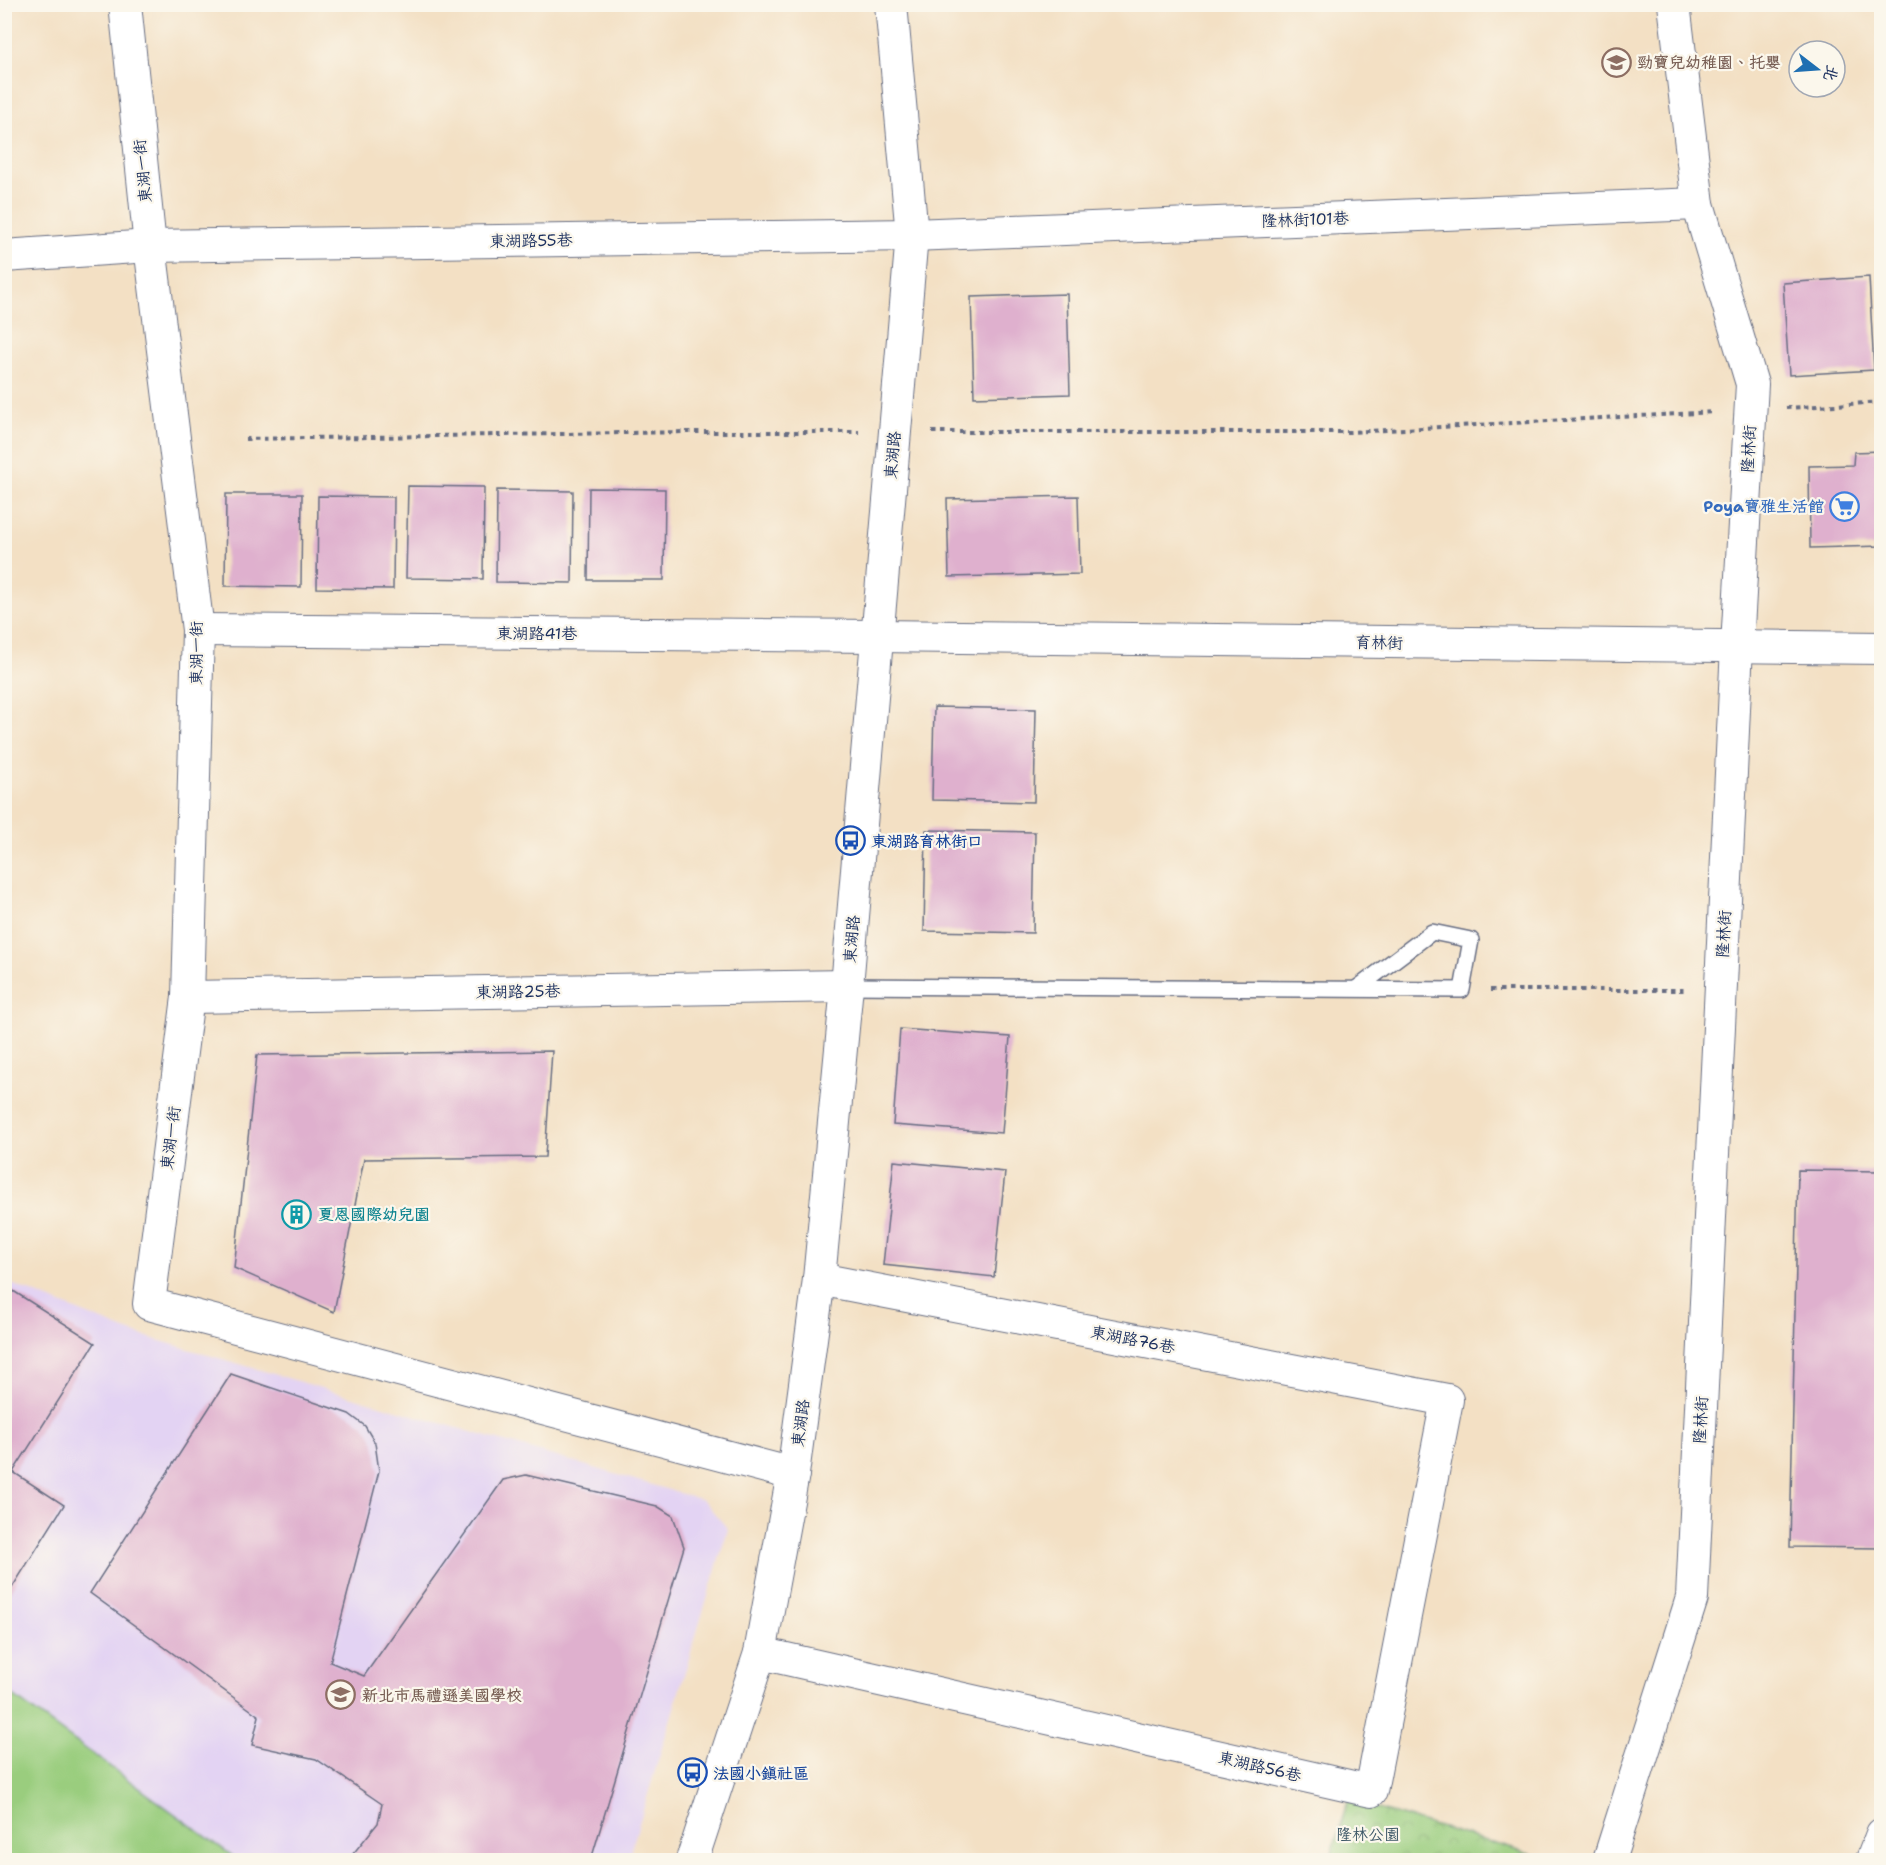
<svg xmlns="http://www.w3.org/2000/svg" width="1886" height="1865" viewBox="0 0 1886 1865" font-family="'Shantell Sans','LXGW WenKai TC',sans-serif">
<style>
.built{fill:#e3d3f3}
.park{fill:url(#park-crowns);stroke:#5a7e6e;stroke-width:1.5}
.garden{fill:#9acd7e;stroke:#5a7e6e;stroke-width:1.5}
.building{fill:#dfb0ce}
.lines{fill:none;stroke-linecap:round;stroke-linejoin:round}
.service-casing{stroke:#676d82;stroke-width:18}
.minor-casing{stroke:#676d82;stroke-width:34}
.path{stroke:#676d82;stroke-width:4;stroke-dasharray:4.5 4.5;stroke-linecap:butt}
.service{stroke:#fff;stroke-width:15}
.minor{stroke:#fff;stroke-width:32}
.labels{text-anchor:middle;stroke-width:4.5;stroke-linejoin:round;paint-order:stroke}
.education-label{font-size:16px;font-weight:bold;fill:#785e54;stroke:#fbf7ec;text-anchor:start}
.street-label{font-size:16px;fill:#1b2f5e;stroke:#fbf7ec}
.shop-label{font-size:16px;font-weight:bold;fill:#366cbe;stroke:#fbf7ec;text-anchor:end}
.transit-label{font-size:16px;font-weight:bold;fill:#164399;stroke:#fbf7ec;text-anchor:start}
.culture-label{font-size:16px;font-weight:bold;fill:#0d838f;stroke:#fbf7ec;text-anchor:start}
.park-label{font-size:16px;fill:#3b5666;stroke:#fbf7ec}
</style>
<defs>
<pattern id="park-crowns" width="20" height="18" patternUnits="userSpaceOnUse" patternTransform="scale(1.5)"><rect width="20" height="18" fill="#9acd7e"/><path d="M2 6a3 3 0 1 1 6 0M12 15a3 3 0 1 1 6 0" fill="none" stroke="#84b06f"/></pattern>
</defs>
<rect width="100%" height="100%" fill="#fbf7ec"/>
<filter id="ink" filterUnits="userSpaceOnUse"><feTurbulence type="fractalNoise" baseFrequency=".0167" numOctaves="2"/><feDisplacementMap in="SourceGraphic" scale="12" xChannelSelector="R" yChannelSelector="G"/><feConvolveMatrix kernelMatrix="1 2 1 2 8 2 1 2 1" color-interpolation-filters="sRGB"/></filter>
<filter id="wash" filterUnits="userSpaceOnUse"><feTurbulence type="fractalNoise" baseFrequency=".008" numOctaves="4" result="noise"/><feDisplacementMap in="SourceGraphic" scale="24" xChannelSelector="R" yChannelSelector="G"/><feGaussianBlur stdDeviation="1.35" result="paint"/><feColorMatrix in="noise" values="0 0 0 0 0 0 0 0 0 0 0 0 0 0 0 0 0 1.4 0 .05"/><feComposite in="paint" operator="in"/></filter>
<g filter="url(#wash)">
<rect width="100%" height="100%" fill="#f3e0c4"/>
<polygon class="built" points="4,1281 130,1332 703,1500 728,1529 628,1860 5,1860"/>
<polygon class="park" points="1348,1800 1550,1860 1330,1860"/>
<polygon class="garden" points="4,1690 5,1690 238,1860 5,1860"/>
<g id="blocks">
<g class="building">
<polygon points="1869,277 1874,370 1789,375 1783,283"/>
<polygon points="1067,294 1070,394 974,397 971,297"/>
<polygon points="1882,451 1882,546 1810,548 1809,466 1853,465 1854,452"/>
<polygon points="408,486 484,487 483,579 406,578"/>
<polygon points="589,488 665,489 664,580 588,580"/>
<polygon points="497,490 573,491 572,583 496,582"/>
<polygon points="226,494 302,494 301,587 225,586"/>
<polygon points="318,496 394,497 393,589 317,588"/>
<polygon points="1078,496 1080,574 949,577 947,499"/>
<polygon points="934,707 1036,709 1034,802 932,800"/>
<polygon points="926,830 1035,832 1033,933 924,931"/>
<polygon points="900,1029 1010,1037 1002,1133 893,1125"/>
<polygon points="552,1051 545,1157 364,1159 334,1312 234,1268 257,1055"/>
<polygon points="894,1161 1005,1172 994,1277 883,1265"/>
<polygon points="1798,1170 1882,1171 1882,1548 1790,1547"/>
<polygon points="7,1287 95,1343 13,1472 64,1505 5,1599 5,1291"/>
<polygon points="231,1374 349,1414 365,1426 375,1443 379,1471 330,1662 364,1676 503,1480 526,1475 657,1506 673,1516 684,1547 591,1860 348,1860 378,1823 382,1804 316,1759 252,1745 259,1716 90,1593"/>
</g>
</g>
</g>
<g filter="url(#ink)">
<use href="#blocks" fill-opacity="0" stroke="#676d82" stroke-width="1.5"/>
<g class="lines">
<defs>
<polyline id="service" points="847,986 1462,990 1471,940 1432,932 1356,989"/>
<g id="minor">
<polyline points="125,4 150,246 198,630 188,997 149,1304 793,1474"/>
<polyline points="4,256 150,246 912,235 1698,204"/>
<polyline points="198,630 876,636 1882,648"/>
<polyline points="188,997 847,986"/>
<polyline points="760,1653 1371,1791 1447,1400 819,1279"/>
<polyline points="692,1860 760,1653 793,1474 819,1279 847,986 912,235 891,4"/>
<polyline points="1609,1860 1692,1598 1737,646 1752,384 1698,204 1674,4"/>
<polyline points="1872,1860 1882,1834"/>
</g>
</defs>
<use href="#service" class="service-casing"/>
<use href="#minor" class="minor-casing"/>
<g class="path">
<polyline points="1786,408 1882,402"/>
<polyline points="932,432 1349,432 1713,412"/>
<polyline points="245,439 688,432 859,432"/>
<polyline points="1490,990 1684,990"/>
</g>
<use href="#service" class="service"/>
<use href="#minor" class="minor"/>
</g>
</g>
<defs>
<symbol id="school-ring" viewBox="-11 -11 22 22"><circle r="9.5" fill="#fbf7ec" stroke="#8d6e63" stroke-width="1.5"/><path d="M0-5L7-2L0 1L-7-2ZM-4 1L0 2.5L4 1V4Q0 6-4 4Z" fill="#8d6e63"/></symbol>
<symbol id="supermarket-ring" viewBox="-11 -11 22 22"><circle r="9.5" fill="#fbf7ec" stroke="#3f7fe0" stroke-width="1.5"/><path d="M-6-5.5h2.5l.6 2H6L4.5 2H-2.5L-4.4-4H-6ZM-1.5 3.2a1.3 1.3 0 1 0 .1 0ZM3 3.2a1.3 1.3 0 1 0 .1 0Z" fill="#3f7fe0"/></symbol>
<symbol id="bus-ring" viewBox="-11 -11 22 22"><circle r="9.5" fill="#fbf7ec" stroke="#1a4fb4" stroke-width="1.5"/><path d="M-5-6H5V4H4V6H2V4H-2V6H-4V4H-5ZM-3.5-4V0h7V-4ZM-3.5 1.2v1.5H-2V1.2ZM2 1.2v1.5H3.5V1.2Z" fill="#1a4fb4"/></symbol>
<symbol id="building-ring" viewBox="-11 -11 22 22"><circle r="9.5" fill="#fbf7ec" stroke="#0f9aa8" stroke-width="1.5"/><path d="M-4-6H4V6H1V3H-1V6H-4ZM-2.5-4.3h1.7v1.8h-1.7ZM.8-4.3h1.7v1.8H.8ZM-2.5-1h1.7V.8h-1.7ZM.8-1h1.7V.8H.8Z" fill="#0f9aa8"/></symbol>
</defs>
<g fill-rule="evenodd">
<use href="#school-ring" x="1600" y="46" width="33" height="33"/>
<use href="#supermarket-ring" x="1828" y="490" width="33" height="33"/>
<use href="#bus-ring" x="834" y="824" width="33" height="33"/>
<use href="#building-ring" x="280" y="1198" width="33" height="33"/>
<use href="#school-ring" x="324" y="1678" width="33" height="33"/>
<use href="#bus-ring" x="676" y="1756" width="33" height="33"/>
</g>
<g class="labels">
<g class="education-label">
<text x="1637" y="68">勁寶兒幼稚園、托嬰</text>
<text x="362" y="1701">新北市馬禮遜美國學校</text>
</g>
<g class="street-label">
<text transform="translate(142 171) rotate(-96)" y="6">東湖一街</text>
<text transform="translate(1305 219) rotate(-2)" y="6">隆林街101巷</text>
<text transform="translate(531 240) rotate(-1)" y="6">東湖路55巷</text>
<text transform="translate(1748 449) rotate(-87)" y="6">隆林街</text>
<text transform="translate(892 455) rotate(-85)" y="6">東湖路</text>
<text x="537" y="639">東湖路41巷</text>
<text transform="translate(1379 642) rotate(1)" y="6">育林街</text>
<text transform="translate(196 653) rotate(-90)" y="6">東湖一街</text>
<text transform="translate(1723 934) rotate(-87)" y="6">隆林街</text>
<text transform="translate(851 939) rotate(-85)" y="6">東湖路</text>
<text transform="translate(518 991) rotate(-1)" y="6">東湖路25巷</text>
<text transform="translate(170 1138) rotate(-83)" y="6">東湖一街</text>
<text transform="translate(1133 1339) rotate(11)" y="6">東湖路76巷</text>
<text transform="translate(1700 1420) rotate(-87)" y="6">隆林街</text>
<text transform="translate(800 1423) rotate(-83)" y="6">東湖路</text>
<text transform="translate(1260 1766) rotate(13)" y="6">東湖路56巷</text>
</g>
<g class="shop-label">
<text x="1824" y="512">Poya寶雅生活館</text>
</g>
<g class="transit-label">
<text x="871" y="847">東湖路育林街口</text>
<text x="713" y="1779">法國小鎮社區</text>
</g>
<g class="culture-label">
<text x="318" y="1220">夏恩國際幼兒園</text>
</g>
<g class="park-label">
<text x="1368" y="1840">隆林公園</text>
</g>
</g>
<rect width="1886" height="1865" fill="none" stroke="#fbf7ec" stroke-width="24"/>
<g transform="translate(1817 69) rotate(107)"><circle r="28" fill="#fbf7ec" stroke="#a1a7b3" stroke-width="1.5"/>
<path d="M0-4.5L10 22L0 15L-10 22Z" fill="#1f6fb2"/>
<text y="-9" font-size="16" font-weight="bold" text-anchor="middle" fill="#1b2f5e">北</text>
</g>
</svg>
